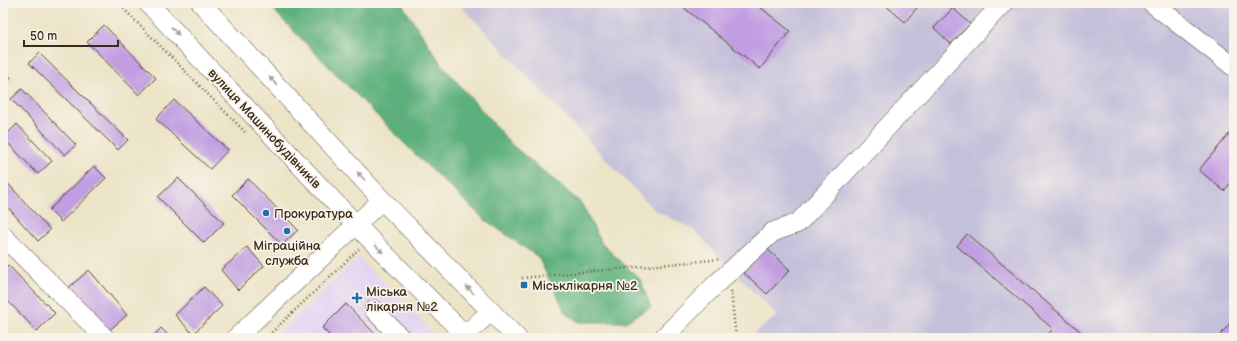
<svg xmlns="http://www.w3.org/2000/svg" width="1237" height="341" viewBox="0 0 1237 341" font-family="'Balsamiq Sans',sans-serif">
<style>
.built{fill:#e2d4f3}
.industrial{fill:#c5c0da}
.forest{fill:#5db07d;stroke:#4c6d4e}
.building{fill:#c19ee2}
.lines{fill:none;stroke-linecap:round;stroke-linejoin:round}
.minor-casing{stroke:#564637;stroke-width:20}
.path{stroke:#564637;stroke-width:2.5;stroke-dasharray:1 3;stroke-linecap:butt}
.minor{stroke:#fff;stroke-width:19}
.oneway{fill:#a79f9a}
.poi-dot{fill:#1f6fb2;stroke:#f7f3e8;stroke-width:1.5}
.labels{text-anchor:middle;stroke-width:3.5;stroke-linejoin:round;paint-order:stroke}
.street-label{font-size:13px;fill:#3b2a1e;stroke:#f7f3e8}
.poi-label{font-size:13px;fill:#3b2a1e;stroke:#f7f3e8;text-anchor:start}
</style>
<rect width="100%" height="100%" fill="#f7f3e8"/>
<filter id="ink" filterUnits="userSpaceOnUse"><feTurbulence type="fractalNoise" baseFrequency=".025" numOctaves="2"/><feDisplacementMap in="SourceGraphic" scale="8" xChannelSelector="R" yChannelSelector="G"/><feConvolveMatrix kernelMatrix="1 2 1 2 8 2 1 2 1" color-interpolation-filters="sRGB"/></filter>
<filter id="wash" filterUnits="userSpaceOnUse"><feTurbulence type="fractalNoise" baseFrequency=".012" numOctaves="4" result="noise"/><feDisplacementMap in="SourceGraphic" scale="16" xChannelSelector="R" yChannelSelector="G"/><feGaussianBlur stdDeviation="0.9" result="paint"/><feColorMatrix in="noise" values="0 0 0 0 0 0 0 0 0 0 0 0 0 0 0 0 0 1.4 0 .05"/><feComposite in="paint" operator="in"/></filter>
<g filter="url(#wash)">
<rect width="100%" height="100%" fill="#ece4c7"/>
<polygon class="built" points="358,257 438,338 273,338"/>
<polygon class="industrial" points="458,3 1234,3 1234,338 760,338 754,333 777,316 694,230 653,209"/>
<polygon class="forest" points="271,3 401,3 442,65 512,145 581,203 602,244 640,279 651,307 625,322 579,322 566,313 538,257 484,219 414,153 278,15"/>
<g id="blocks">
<g class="building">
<polygon points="678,3 755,3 790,31 760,69"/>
<polygon points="883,3 921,3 905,22"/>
<polygon points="953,8 970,24 951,44 934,28"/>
<polygon points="104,25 156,78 139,95 87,42"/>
<polygon points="39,53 128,140 118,150 29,63"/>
<polygon points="3,69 11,78 3,85"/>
<polygon points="22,89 76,145 65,155 11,99"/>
<polygon points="174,100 228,150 210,169 156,119"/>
<polygon points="17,124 52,161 38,174 3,138"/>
<polygon points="1230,133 1234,137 1234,179 1224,191 1199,170"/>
<polygon points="94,166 106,178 61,222 49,210"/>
<polygon points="3,178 50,230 38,241 3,202"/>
<polygon points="178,178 224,223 204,243 158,197"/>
<polygon points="248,179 298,230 282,245 232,195"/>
<polygon points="967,234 1088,338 1052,338 1048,334 1053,329 957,246"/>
<polygon points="247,247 264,266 238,290 221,270"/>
<polygon points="765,247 790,270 767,294 742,271"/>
<polygon points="8,265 55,313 37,331 3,296 3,269"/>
<polygon points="89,270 127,315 106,333 67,289"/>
<polygon points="204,287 222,306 193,334 175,315"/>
<polygon points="346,304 379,338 332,338 322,328"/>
<polygon points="1234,318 1234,338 1218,338"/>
<polygon points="161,328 171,338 151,338"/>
</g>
</g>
</g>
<g filter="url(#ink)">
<use href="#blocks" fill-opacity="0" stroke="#564637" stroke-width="1"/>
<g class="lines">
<defs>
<g id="minor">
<polyline points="148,3 356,225 468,338"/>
<polyline points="201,3 382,200 517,338"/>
<polyline points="1152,3 1234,67"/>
<polyline points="3,236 105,338"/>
<polyline points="374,310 401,338"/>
<polyline points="236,338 382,200"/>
<polyline points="462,338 491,311"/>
<polyline points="663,338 715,285 773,232 798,223 1003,3"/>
</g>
</defs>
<use href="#minor" class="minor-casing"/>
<g class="path">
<polyline points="118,3 246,133"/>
<polyline points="522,278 721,259"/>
<polyline points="731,291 736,338"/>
<polyline points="266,338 359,249"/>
</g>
<use href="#minor" class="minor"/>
</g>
<defs><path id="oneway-solid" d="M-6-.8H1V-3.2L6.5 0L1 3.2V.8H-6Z"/></defs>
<g class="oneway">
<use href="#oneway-solid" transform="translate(175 31) rotate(47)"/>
<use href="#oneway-solid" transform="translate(273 81) rotate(-133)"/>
<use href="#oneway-solid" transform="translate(361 176) rotate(-133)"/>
<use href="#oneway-solid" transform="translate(379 249) rotate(45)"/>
<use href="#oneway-solid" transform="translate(470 290) rotate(-134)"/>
</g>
</g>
<g class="poi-dot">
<circle cx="266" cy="213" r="4"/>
<circle cx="287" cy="231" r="4"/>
<rect x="520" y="281" width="8" height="8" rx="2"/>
<path d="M355 292h4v4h4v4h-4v4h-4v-4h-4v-4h4z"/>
</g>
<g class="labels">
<g class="street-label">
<text transform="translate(265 128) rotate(47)" y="5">вулиця Машинобудівників</text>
</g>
<g class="poi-label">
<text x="274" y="218">Прокуратура</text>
<text x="287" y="250" text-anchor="middle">Міграційна<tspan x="287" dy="15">служба</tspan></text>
<text x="532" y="290">Міськлікарня №2</text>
<text x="366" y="296">Міська<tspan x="366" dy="15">лікарня №2</tspan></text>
</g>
</g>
<rect width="1237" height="341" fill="none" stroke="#f7f3e8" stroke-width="16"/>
<path d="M24 40v6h94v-6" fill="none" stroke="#3b2a1e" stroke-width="2"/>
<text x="30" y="40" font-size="12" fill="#3b2a1e" stroke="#f7f3e8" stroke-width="3" paint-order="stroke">50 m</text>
</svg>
